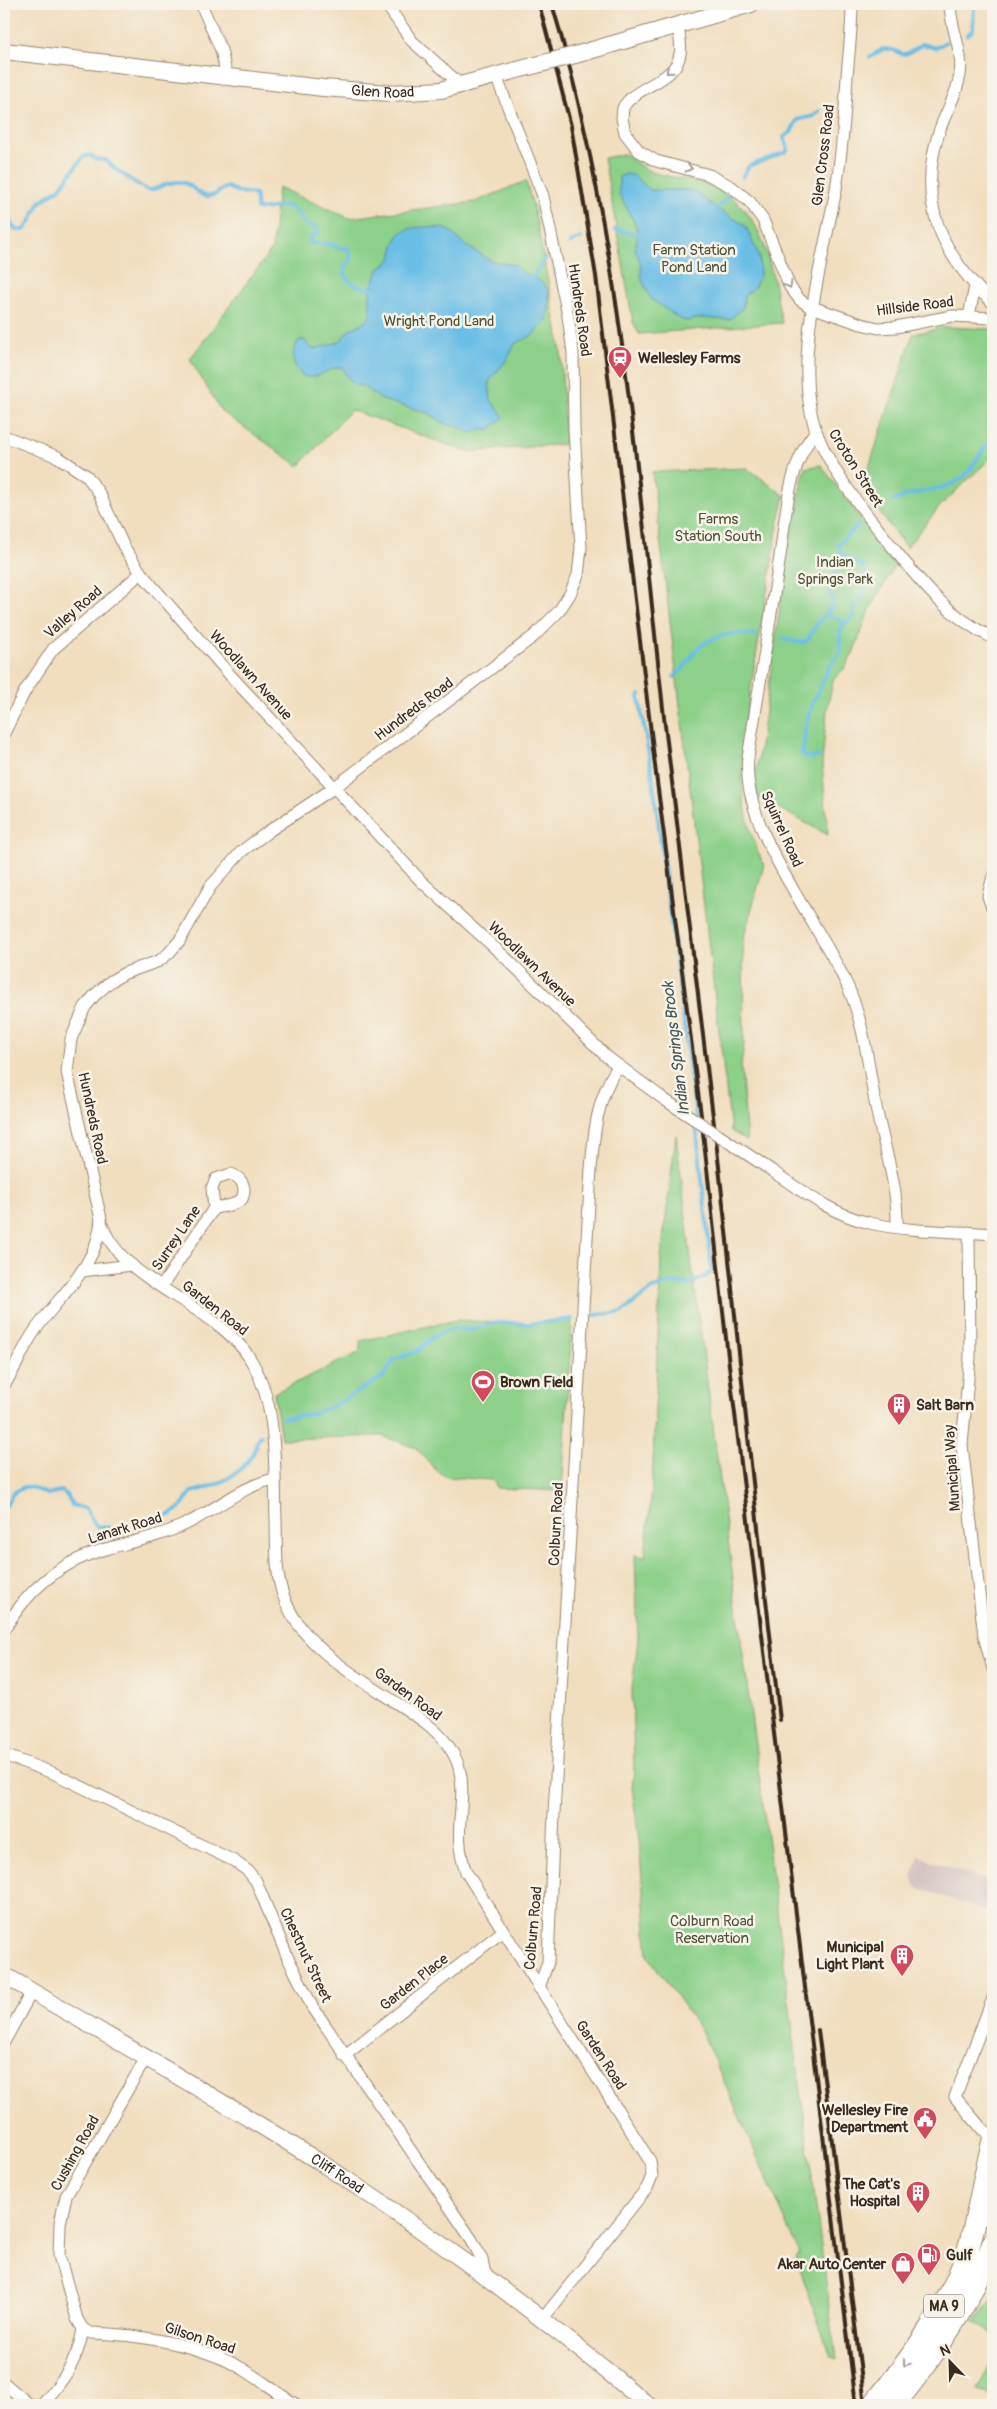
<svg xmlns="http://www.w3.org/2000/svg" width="997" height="2409" viewBox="0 0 997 2409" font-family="Pangolin,sans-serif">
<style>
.industrial{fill:#d1bfbd}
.green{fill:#8cd08a;stroke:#647d54}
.water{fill:#6abee6;stroke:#527482}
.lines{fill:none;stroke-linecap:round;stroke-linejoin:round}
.stream{stroke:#6abee6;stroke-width:4}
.street-casing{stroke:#96846e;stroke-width:13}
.secondary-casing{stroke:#96846e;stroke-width:18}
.highway-casing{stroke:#96846e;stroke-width:23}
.street{stroke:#fff;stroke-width:11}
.secondary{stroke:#fff;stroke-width:16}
.highway{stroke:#fff;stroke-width:21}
.rail{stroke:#3b2a1e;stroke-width:4}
.street-bridge-casing{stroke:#96846e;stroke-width:13;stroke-linecap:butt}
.secondary-bridge-casing{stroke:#96846e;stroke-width:18;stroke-linecap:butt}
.street-bridge{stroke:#fff;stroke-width:11}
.secondary-bridge{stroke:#fff;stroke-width:16}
.oneway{stroke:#a79f9a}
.labels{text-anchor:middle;stroke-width:5;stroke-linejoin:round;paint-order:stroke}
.shield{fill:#f7f3e8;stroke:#73665b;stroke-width:1}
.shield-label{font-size:14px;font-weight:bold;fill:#3b2a1e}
.street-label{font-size:15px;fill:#3b2a1e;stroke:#f7f3e8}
.park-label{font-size:15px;fill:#4f5439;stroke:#f7f3e8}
.poi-label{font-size:15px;font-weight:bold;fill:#3b2a1e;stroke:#f7f3e8;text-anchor:start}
.water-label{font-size:16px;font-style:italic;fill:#49565a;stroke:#f7f3e8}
</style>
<rect width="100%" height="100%" fill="#f7f3e8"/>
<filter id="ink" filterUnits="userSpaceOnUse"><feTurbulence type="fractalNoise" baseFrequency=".02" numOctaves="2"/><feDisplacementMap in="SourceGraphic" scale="10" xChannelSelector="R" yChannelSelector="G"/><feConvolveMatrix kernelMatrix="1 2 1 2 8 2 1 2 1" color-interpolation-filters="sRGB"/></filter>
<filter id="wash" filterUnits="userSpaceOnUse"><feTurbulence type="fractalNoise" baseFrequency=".0096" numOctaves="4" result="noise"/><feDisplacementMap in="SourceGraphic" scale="20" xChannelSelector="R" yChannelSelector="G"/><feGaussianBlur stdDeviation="1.12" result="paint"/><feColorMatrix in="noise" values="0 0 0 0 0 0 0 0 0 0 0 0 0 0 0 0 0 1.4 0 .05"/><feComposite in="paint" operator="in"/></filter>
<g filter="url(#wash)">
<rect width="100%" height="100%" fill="#f1debf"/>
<polygon class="industrial" points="919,1856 992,1883 988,1894 993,1896 991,1913 916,1887 912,1876"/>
<g class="green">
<path d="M625 154C633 160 641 167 650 171 667 178 685 178 702 183 767 202 770 267 782 323L639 334 633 322 604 158Z"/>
<polygon points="526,181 536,218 561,351 565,444 467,452 351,410 299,466 221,411 190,359 272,249 278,187 349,218 475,202"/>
<polygon points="947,327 993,329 993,456 941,505 906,548 862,488 913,334"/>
<polygon points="821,465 895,565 870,609 853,653 845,668 833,680 827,710 822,763 828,835 756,796 755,782 791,528 805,468"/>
<path d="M747 468 785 496 778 524C771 568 764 612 756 656 744 732 728 791 764 865L743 940 744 1044 741 1065 747 1141 731 1131 652 472Z"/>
<polygon points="676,1135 693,1275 836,2358 830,2356 796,2257 799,2254 793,2238 702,2032 648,1956 639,1841 632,1788 634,1771 632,1687 638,1640 635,1555 645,1557 652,1487 661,1257"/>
<polygon points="572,1319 562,1491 497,1488 493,1480 447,1477 436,1470 416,1448 382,1436 281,1439 274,1393 360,1352 360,1341 457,1320 528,1324"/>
<polygon points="993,2298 993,2334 974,2322"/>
<polygon points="993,2360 993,2395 977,2391"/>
</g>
<g class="water">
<polygon points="626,174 633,175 650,190 692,190 722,212 745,225 759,256 760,276 754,288 744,296 743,308 729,320 702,318 687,321 681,320 651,299 641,278 641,265 635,248 638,234 636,226 619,193 619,177"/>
<path d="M427 227 443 228 449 230 465 245 492 261 515 265 522 272 542 282 549 291V309L546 322 532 336 515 344 507 360 489 381 491 400 504 417 491 429 469 433 457 426 448 425 428 413 382 400 362 386 355 385 348 378 342 367C328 366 307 390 296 367 291 358 293 349 299 340H305L311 348 314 349 339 342 349 330 367 321 370 315V293L378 270 391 259C396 233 398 228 427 227Z"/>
</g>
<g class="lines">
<g class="stream">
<polyline points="967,35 973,30 974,4"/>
<path d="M870 57 883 49C906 48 895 64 922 44L935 48 946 42"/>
<polyline points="742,177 749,166 786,152 788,149 784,137 791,132 797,120 814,116 819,111"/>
<polyline points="717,208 730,196"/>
<path d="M4 215 16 230H24L30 222 40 202 60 188 83 157 90 155 96 159 106 160C110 166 145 191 150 190 161 189 164 181 180 182 194 183 197 198 210 196 217 195 221 189 227 187L238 192 255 194 257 209C281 211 289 194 303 222L318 229V233L311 237 309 243 331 244 338 248H348L351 259 344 269C347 284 358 288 372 288"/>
<polyline points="615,230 638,234"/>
<polyline points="570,243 581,238"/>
<polyline points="533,277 546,258"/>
<path d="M893 501C915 489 942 493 962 478 976 467 980 449 993 439"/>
<polyline points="825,616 831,616 845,623"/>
<path d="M783 639C815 646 802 643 819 621 824 615 830 612 833 603 825 577 839 577 842 554L838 545 858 525"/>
<path d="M674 677C682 672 687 663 692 656 708 634 731 631 756 635"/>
<polyline points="640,695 639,698 652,773 696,1117"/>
<polyline points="818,756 809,758 802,754 806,724 812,705 830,665 840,653 840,628 853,617 855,604 865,592 866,577 863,567 842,554"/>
<path d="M594 1315 622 1312 652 1289 670 1283 689 1284C697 1279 706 1279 712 1271L696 1124"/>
<polyline points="283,1418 316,1413 334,1406 384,1376 393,1360 416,1352 434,1336 452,1329 470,1330 498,1322 528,1324 572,1319"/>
<polyline points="4,1509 13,1493 24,1487 30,1487 47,1494 62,1491 67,1495 72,1505 86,1509 96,1526 110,1528"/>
<path d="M138 1525 170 1515 183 1505 191 1492C214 1487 238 1477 251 1457 256 1450 255 1442 261 1435"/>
</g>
</g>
</g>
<g filter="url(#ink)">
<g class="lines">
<defs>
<g id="street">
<polyline points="201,4 221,50 227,77"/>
<polyline points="386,4 412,41 461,85"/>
<path d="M852 4C852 28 849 52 847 76 845 113 842 151 836 189 824 256 795 350 812 417 822 460 859 505 886 539 919 580 945 615 993 638"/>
<path d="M950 4C950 27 964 52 960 75 957 95 945 113 939 132 916 202 942 256 993 303"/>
<path d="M678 26C679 35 682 45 680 54 676 82 635 85 623 108L622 118 625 133 639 151 656 161 709 175 732 187 750 202 763 220 790 287 800 300 809 306 861 324 878 328 896 327 952 316 993 318"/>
<polyline points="969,316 975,286"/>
<path d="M816 431C785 468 786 524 778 569 768 632 758 695 748 758 740 828 820 923 848 987 866 1028 868 1069 877 1112 885 1151 898 1186 897 1226"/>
<polyline points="4,436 58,457 87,476 99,493 124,547 141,573 230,675 421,881 507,959 607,1057 665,1100"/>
<polyline points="4,733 25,691 53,649 141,573"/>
<polyline points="993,876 988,896 993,910"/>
<path d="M756 1160C791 1183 828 1214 870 1223 908 1232 955 1231 993 1234"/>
<path d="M101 1222C121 1284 214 1303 249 1357 279 1403 274 1467 276 1519 277 1560 273 1588 298 1624 328 1666 384 1692 426 1723 490 1774 444 1813 466 1872L650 2161 652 2176 647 2188 541 2321"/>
<polyline points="969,1232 970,1357 962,1445 984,1636 993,1669"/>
<polyline points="82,1271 132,1265"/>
<path d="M162 1286 214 1208 212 1188 216 1179 231 1174C242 1178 247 1187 242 1199L232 1205 214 1208"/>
<path d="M4 1385C16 1369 22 1349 34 1332 59 1295 98 1267 101 1219L67 1072 71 1039 85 1007 95 995 111 981 125 973 159 961 169 953 180 940 210 887 242 851 269 831 335 787 534 636 559 611 570 594 578 575 581 548 574 429 573 353 568 316 543 196 496 76"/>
<path d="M4 1630C26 1592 59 1563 102 1550 130 1542 159 1537 186 1524 215 1510 242 1486 274 1479"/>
<polyline points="4,1755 53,1773 234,1861 248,1871 256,1881 287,1956 312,2006 472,2240 482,2260 486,2278"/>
<path d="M539 1988 548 1962 554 1813 591 1169C594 1131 597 1098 618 1066"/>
<polyline points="993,1998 955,2097 982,2129 993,2136"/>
<polyline points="4,2042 32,1991"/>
<polyline points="344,2056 503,1931"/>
<polyline points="977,2210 993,2214"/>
<path d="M83 2329 91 2333C137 2334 203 2345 243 2369 261 2380 278 2394 297 2405"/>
<polyline points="4,2383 30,2405"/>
<path d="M42 2405C63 2381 78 2361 83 2329L77 2319 59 2256 60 2223 66 2196 146 2058"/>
</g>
<g id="secondary">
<path id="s1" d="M4 51 323 88 390 93 441 90 544 63"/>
<polyline points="575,55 751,4"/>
<path id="s2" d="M4 1975C112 2039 223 2100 329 2168 440 2240 547 2320 648 2405"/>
</g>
<g id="highway">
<path d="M873 2405C911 2358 947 2311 967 2253 978 2217 983 2178 993 2141"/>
<path d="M894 2405C935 2355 970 2304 993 2243"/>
</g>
</defs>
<use href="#street" class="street-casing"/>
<use href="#secondary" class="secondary-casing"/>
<use href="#highway" class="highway-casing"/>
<use href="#street" class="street"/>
<use href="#secondary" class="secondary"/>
<use href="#highway" class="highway"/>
<g class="rail">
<polyline points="539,4 571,126 596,276 657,782 701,1115 729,1365 856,2405"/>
<path d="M552 4C621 234 637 479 664 717 681 861 700 1005 717 1149 738 1339 757 1530 780 1720"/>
<polyline points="818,2030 865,2405"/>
</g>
<defs>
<polyline id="street-bridge" points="665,1100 756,1160"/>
<polyline id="secondary-bridge" points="544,63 575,55"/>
</defs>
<use href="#street-bridge" class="street-bridge-casing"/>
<use href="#secondary-bridge" class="secondary-bridge-casing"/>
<use href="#street-bridge" class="street-bridge"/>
<use href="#secondary-bridge" class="secondary-bridge"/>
</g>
<defs><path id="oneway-chevron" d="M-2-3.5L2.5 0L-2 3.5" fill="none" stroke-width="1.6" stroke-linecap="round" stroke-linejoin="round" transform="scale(1.25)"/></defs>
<g class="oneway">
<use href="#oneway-chevron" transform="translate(669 71) rotate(139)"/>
<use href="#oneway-chevron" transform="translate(689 168) rotate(14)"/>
<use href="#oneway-chevron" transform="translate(789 285) rotate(61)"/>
<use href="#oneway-chevron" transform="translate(906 2363) rotate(127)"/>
</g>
</g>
<defs>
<symbol id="station-pin" viewBox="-11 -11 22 30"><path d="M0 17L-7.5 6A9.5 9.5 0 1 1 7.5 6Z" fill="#d1495b" stroke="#f7f3e8"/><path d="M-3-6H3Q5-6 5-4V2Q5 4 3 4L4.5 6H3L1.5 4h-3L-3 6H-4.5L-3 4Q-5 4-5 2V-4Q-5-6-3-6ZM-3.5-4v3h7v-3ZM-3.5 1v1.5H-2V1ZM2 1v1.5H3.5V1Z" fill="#fff"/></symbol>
<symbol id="stadium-pin" viewBox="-11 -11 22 30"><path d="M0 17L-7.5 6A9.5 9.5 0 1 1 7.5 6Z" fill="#d1495b" stroke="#f7f3e8"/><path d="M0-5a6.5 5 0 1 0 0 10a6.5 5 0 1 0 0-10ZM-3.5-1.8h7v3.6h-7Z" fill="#fff"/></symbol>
<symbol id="building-pin" viewBox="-11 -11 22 30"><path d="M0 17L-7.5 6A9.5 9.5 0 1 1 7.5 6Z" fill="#d1495b" stroke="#f7f3e8"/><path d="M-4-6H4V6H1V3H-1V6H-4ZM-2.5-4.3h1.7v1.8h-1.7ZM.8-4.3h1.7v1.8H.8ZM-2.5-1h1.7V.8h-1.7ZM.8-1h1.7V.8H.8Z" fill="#fff"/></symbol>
<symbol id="civic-pin" viewBox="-11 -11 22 30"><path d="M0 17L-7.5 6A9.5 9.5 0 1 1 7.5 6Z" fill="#d1495b" stroke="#f7f3e8"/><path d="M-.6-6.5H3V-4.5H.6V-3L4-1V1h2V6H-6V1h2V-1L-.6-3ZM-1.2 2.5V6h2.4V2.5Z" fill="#fff"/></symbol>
<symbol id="fuel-pin" viewBox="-11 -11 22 30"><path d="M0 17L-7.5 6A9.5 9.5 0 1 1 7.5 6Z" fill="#d1495b" stroke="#f7f3e8"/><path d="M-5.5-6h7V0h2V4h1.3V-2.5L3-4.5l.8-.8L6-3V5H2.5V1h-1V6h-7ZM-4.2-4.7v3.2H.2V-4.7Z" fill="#fff"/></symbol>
<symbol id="shop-pin" viewBox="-11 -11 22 30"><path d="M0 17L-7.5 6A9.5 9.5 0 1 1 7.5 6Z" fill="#d1495b" stroke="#f7f3e8"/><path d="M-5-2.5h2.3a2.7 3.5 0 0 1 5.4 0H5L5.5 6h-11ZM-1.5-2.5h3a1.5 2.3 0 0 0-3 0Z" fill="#fff"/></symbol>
</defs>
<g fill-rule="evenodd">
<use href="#station-pin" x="606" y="344" width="28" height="38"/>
<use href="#stadium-pin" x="469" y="1368" width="28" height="38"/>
<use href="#building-pin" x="885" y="1391" width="28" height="38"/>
<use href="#building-pin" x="888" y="1942" width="28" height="38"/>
<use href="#civic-pin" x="911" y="2105" width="28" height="38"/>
<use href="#building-pin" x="904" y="2179" width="28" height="38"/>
<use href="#fuel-pin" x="915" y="2241" width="28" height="38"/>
<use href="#shop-pin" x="889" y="2250" width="28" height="38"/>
</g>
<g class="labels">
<rect class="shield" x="924" y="2294.5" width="40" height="23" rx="4"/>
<g class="shield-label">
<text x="944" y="2311">MA 9</text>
</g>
<g class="street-label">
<text dy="5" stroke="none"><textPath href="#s1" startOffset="381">Glen Road</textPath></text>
<text transform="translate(823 155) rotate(-83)" y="5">Glen Cross Road</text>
<text transform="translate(915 306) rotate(-7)" y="5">Hillside Road</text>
<text transform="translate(580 310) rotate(82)" y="5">Hundreds Road</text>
<text transform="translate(856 468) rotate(58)" y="5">Croton Street</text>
<text transform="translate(73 612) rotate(-41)" y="5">Valley Road</text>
<text transform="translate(251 675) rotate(48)" y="5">Woodlawn Avenue</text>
<text transform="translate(414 709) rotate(-37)" y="5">Hundreds Road</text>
<text transform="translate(782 829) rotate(66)" y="5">Squirrel Road</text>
<text transform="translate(532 964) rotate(44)" y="5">Woodlawn Avenue</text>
<text transform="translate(93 1118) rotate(78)" y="5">Hundreds Road</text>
<text transform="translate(176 1238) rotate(-56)" y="5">Surrey Lane</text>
<text transform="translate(215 1308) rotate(38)" y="5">Garden Road</text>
<text transform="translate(952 1468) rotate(-94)" y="5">Municipal Way</text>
<text transform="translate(556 1524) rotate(-87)" y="5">Colburn Road</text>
<text transform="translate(125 1528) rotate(-17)" y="5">Lanark Road</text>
<text transform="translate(408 1694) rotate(36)" y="5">Garden Road</text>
<text transform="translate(533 1928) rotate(-85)" y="5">Colburn Road</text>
<text transform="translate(306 1955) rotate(65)" y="5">Chestnut Street</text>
<text transform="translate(414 1982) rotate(-38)" y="5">Garden Place</text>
<text transform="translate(601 2055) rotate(57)" y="5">Garden Road</text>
<text transform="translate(75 2153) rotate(-61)" y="5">Cushing Road</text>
<text dy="5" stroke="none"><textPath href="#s2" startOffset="388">Cliff Road</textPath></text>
<text transform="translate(200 2338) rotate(18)" y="5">Gilson Road</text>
</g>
<g class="park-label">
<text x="694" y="255">Farm Station<tspan x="694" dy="17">Pond Land</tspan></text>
<text x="439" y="326">Wright Pond Land</text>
<text x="718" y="524">Farms<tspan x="718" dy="17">Station South</tspan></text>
<text x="835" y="567">Indian<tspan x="835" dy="17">Springs Park</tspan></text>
<text x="712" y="1926">Colburn Road<tspan x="712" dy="17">Reservation</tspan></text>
</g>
<g class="poi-label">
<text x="638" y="363">Wellesley Farms</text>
<text x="500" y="1387">Brown Field</text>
<text x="916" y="1410">Salt Barn</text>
<text x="884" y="1952" text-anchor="end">Municipal<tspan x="884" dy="17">Light Plant</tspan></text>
<text x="908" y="2115" text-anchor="end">Wellesley Fire<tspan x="908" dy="17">Department</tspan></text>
<text x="900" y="2189" text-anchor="end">The Cat's<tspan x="900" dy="17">Hospital</tspan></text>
<text x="946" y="2260">Gulf</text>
<text x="886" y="2269" text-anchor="end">Akar Auto Center</text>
</g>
<g class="water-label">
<text transform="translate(675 1049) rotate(-97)" y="6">Indian Springs Brook</text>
</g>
</g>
<rect width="997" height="2409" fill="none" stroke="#f7f3e8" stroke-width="20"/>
<g transform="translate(950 2362) rotate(337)" stroke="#f7f3e8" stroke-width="4" paint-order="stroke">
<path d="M0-4L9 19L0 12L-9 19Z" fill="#3b2a1e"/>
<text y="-8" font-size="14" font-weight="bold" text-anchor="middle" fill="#3b2a1e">N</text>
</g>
</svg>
